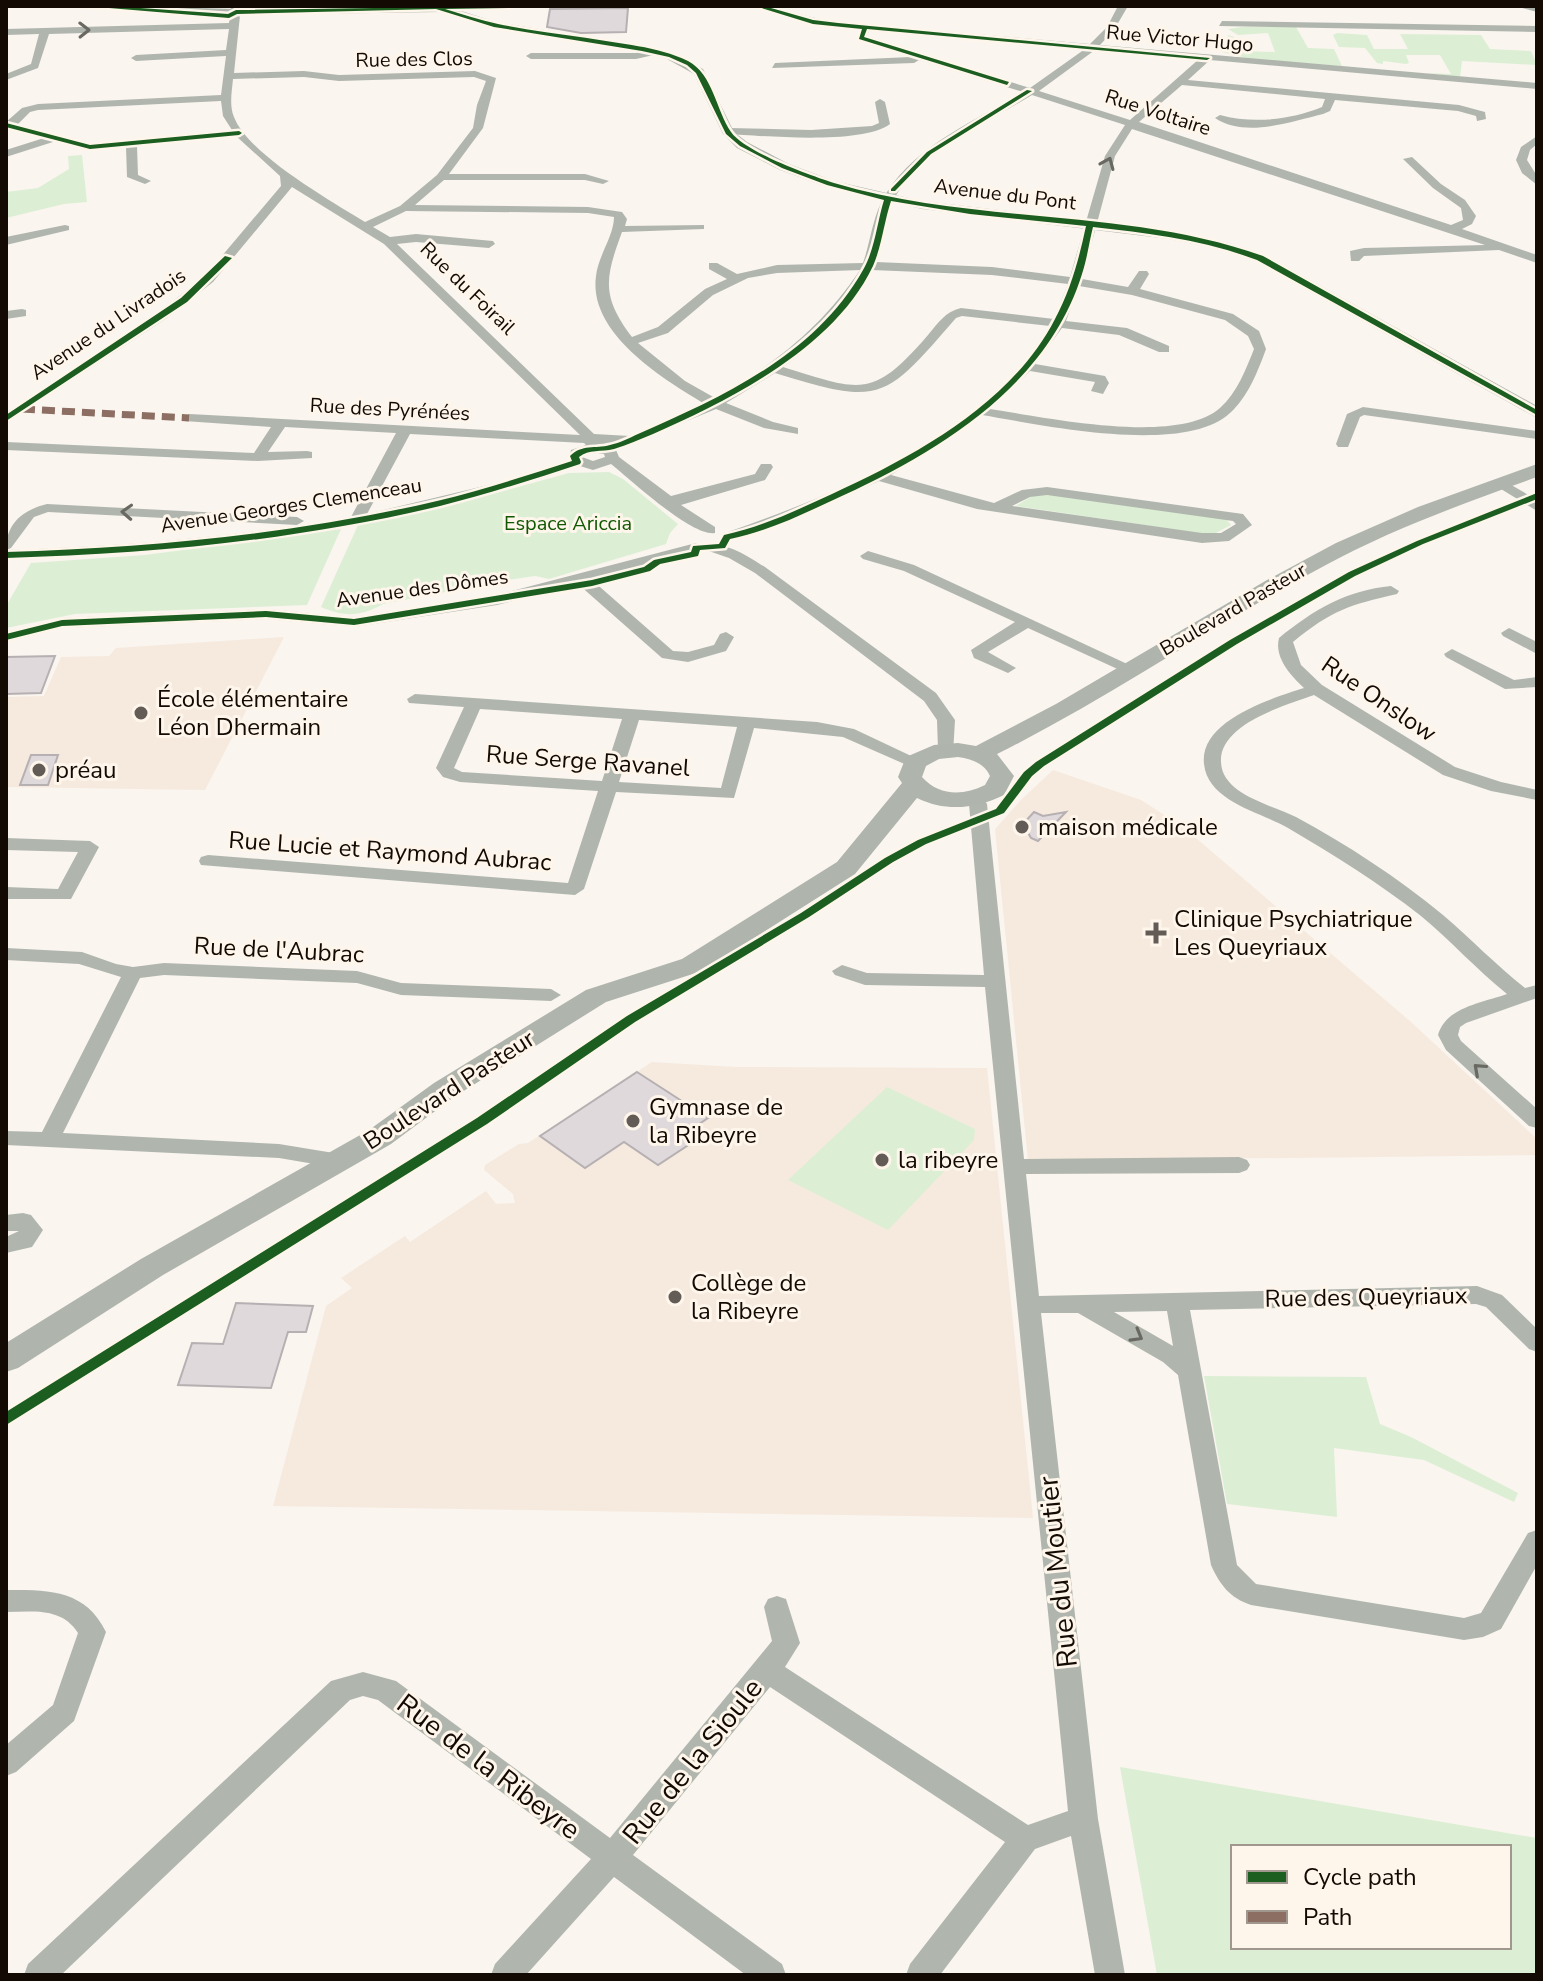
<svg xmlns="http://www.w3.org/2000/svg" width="1543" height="1981" viewBox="0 0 1543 1981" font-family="'Nunito Sans',sans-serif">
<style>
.built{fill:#f6eade}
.green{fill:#dcefd4;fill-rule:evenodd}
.building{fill:#e0d9db;stroke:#b6b0b2;stroke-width:2}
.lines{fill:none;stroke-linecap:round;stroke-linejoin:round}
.minor{fill:#b0b6ae;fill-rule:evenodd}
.tertiary{fill:#b0b6ae;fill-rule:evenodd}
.secondary{fill:#afb4ac;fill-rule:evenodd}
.quiet{stroke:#8d6e63;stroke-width:7;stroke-dasharray:13 7;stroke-linecap:butt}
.cycleway-casing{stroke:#fef5eb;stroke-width:5}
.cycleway{fill:#1b5e20;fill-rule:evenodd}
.oneway{stroke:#696961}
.poi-dot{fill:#635c56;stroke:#fef5eb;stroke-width:3}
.labels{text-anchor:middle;stroke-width:6;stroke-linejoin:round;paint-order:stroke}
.far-street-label{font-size:20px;fill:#120a03;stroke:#fef5eb}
.far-park-label{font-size:20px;fill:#0f5801;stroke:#fef5eb}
.poi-label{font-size:24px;fill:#120a03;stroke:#fef5eb;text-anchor:start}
.street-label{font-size:24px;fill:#120a03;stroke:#fef5eb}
.near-street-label{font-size:28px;fill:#120a03;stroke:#fef5eb}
</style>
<rect width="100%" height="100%" fill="#faf5ef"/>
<g class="built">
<polygon points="284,637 205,790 6,787 6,697 44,696 61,657 109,656 116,648"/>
<polygon points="1053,770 1141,800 1183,827 1411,1022 1537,1139 1537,1155 1028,1161 995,829 1021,800"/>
<polygon points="652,1062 736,1067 987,1068 1033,1518 273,1506 326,1306 352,1288 341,1278 405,1236 410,1242 486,1191 496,1204 515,1203 513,1194 484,1170 485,1165 519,1144 528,1143"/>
</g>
<g class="green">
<polygon points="1242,27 1296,27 1308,48 1334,49 1342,66 1250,59 1222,52 1228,35 1237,38 1243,51 1275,52 1268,33 1238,35 1228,29"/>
<polygon points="1337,33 1367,35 1374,49 1408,49 1400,34 1481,35 1490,49 1531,51 1537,65 1462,61 1460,77 1426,73 1451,74 1440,55 1406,55 1409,63 1406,64 1383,61 1383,64 1377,63 1365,48 1339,47 1333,35"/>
<polygon points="82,155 87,202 64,204 6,218 6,192 38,188 69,169 68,156"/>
<path d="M609 472 623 479 678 524 670 533 666 544 549 579 535 576 508 580 383 604C360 617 344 617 321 607L358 525 449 506 569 473Z"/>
<polygon points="1046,494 1226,519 1231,525 1212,535 1016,506 1032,496"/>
<polygon points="341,529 307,605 75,614 6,628 6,606 31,563 145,555"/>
<polygon points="887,1087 975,1129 974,1140 888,1230 788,1180"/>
<polygon points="1204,1376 1366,1377 1380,1424 1411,1437 1518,1493 1514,1502 1424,1460 1334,1448 1337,1517 1227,1504"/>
<path d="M1120 1767 1537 1838V1975H1157ZM1233 1847H1509V1947H1233Z"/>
</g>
<g class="building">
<polygon points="628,8 626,32 581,33 547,27 550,9"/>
<polygon points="55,656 41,693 6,694 6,657"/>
<polygon points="31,755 58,755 48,785 20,785"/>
<polygon points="1034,812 1043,816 1066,812 1038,841 1031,838 1023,824"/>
<polygon points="637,1072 708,1118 686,1133 696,1140 658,1165 624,1142 585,1168 540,1136"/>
<polygon points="236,1303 313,1306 306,1332 288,1332 271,1388 178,1385 192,1343 223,1344"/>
</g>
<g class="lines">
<g class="minor">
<path d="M231 6H241L234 73 304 71 339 75 475 71 496 78 483 128 449 174H585L609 181 603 184 585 180H444L415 205 588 207 622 212 627 219 625 226 704 225V229L622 232C605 278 601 296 632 337L658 327 705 289 727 279 709 269V263H717L737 274 777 265 863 263C870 243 872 222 881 203 908 148 974 122 1023 92L919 60 914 63 772 68 775 63 911 57 858 40 860 30 813 25 753 6C782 6 809 19 838 22L1090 44 1107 27 1118 6H1128L1114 30 1100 45 1537 83V89L1210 60 1188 80 1459 105 1485 112 1486 119 1477 121 1476 116 1458 111 1335 100 1330 111 1323 114C1290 122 1245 138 1215 118L1220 115C1253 124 1290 120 1322 107L1325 99 1182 85 1139 122 1451 225 1463 220 1461 208 1433 188 1403 159 1412 157 1441 184 1465 200 1476 216 1472 224 1462 229 1537 255V263L1499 250 1364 256 1359 261H1351L1350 251 1364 248 1485 245 1132 129 1115 156 1082 279 1128 287 1139 271H1147L1149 274 1140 289 1233 314 1259 331 1266 349C1258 371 1248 397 1230 413 1184 456 1041 425 982 415L891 475 994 503 1022 490 1047 487 1243 514 1252 525 1229 541 1202 543 977 509 879 481 804 515 732 540H722V534C824 498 935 456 1013 376 1027 361 1038 342 1050 326L962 316 956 318C884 401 882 406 775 373L726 403 773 422 798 428V434L764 428 716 409 616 450 619 457 671 496 755 474 761 464H771L773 467 765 480 681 505 715 527V533C692 537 631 480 611 464L593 470 580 466C393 527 202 554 6 560V550C122 547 236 537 351 517L396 433 285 427 268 452 307 451 312 452V458L258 461 6 450V442L254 453 271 427 184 421 182 418 189 414 580 435 384 244 292 187 213 282 167 318 6 423V413L159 312 205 276 281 186 280 176 236 136 137 146 138 175 151 181 145 184 127 177 126 147 90 150 56 141 6 157V150L44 138 6 128V122L22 108 38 104 221 95 226 56 136 61 131 58 136 55 226 50 229 29 49 34 38 68 6 80V74L31 64 39 34 6 35V29L229 23ZM869 31 1085 49 1030 88 875 40 866 37ZM1095 50 1199 59 1130 120 1039 91ZM304 77 339 81 474 77 486 81 477 105 473 128 437 175 400 206 365 222C331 201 248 154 234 117 229 105 232 91 233 79ZM1032 95 1125 125 1105 156 1070 277 992 267 876 262C882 243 884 222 892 203 917 151 985 124 1032 95ZM221 101 223 116 232 130 90 144 17 125 30 112 38 110ZM406 211 588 213 614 217C614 236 598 256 596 276 588 333 663 379 705 404L630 436 594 434 397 244 416 242 489 248 495 244 493 241 416 234 390 237 373 227ZM860 270C822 327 774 365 715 398L685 381 638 343 668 333 713 295 748 278 777 273ZM872 270 992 275 1068 284 1054 319 961 308C945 312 939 322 928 335 872 400 861 391 783 367 820 341 847 307 872 270ZM1079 286 1132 295 1225 320 1248 336 1254 349C1246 369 1237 393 1220 408 1177 446 1045 417 990 409L1030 371 1095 382 1091 391 1103 394 1109 383 1105 376 1035 364 1062 328 1119 335 1159 352H1169V346L1127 328 1066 321ZM410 434 584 443 586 445 571 450 569 460 505 481 367 514ZM591 452 604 454 605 457 593 461 582 457ZM1047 495 1233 521 1236 524 1221 533H1202L1012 506 1030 497Z"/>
<polygon points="444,6 513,6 439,12 434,9"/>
<polygon points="1520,6 1537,6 1537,12 1522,8"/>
<polygon points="1222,21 1537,26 1537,32 1219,26"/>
<polygon points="655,49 658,54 636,59 531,59 526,56 531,53 636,53"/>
<path d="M880 99 885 102 890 124C862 145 765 136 728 134L723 131 728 128 811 130 872 126 879 123 875 102Z"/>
<polygon points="1537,136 1537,144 1530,150 1527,160 1537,176 1537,185 1522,173 1516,160 1521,147"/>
<polygon points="65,225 69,226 69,230 6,245 6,237"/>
<polygon points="22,309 26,310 26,316 6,319 6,311"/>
<polygon points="1363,407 1537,431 1537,439 1364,415 1360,417 1348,447 1338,447 1336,444 1347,414"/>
<polygon points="1501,479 1537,500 1537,511 1496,486 1496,480"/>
<path d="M47 504 297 517 304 521 297 525 48 512 34 517 11 548 6 550C6 523 23 510 47 504Z"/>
<path d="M696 543 703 548C722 538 749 557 765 567L936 693 955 720 953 754 947 755 938 750 937 720 924 701 755 573 729 558 703 549 592 580 673 651 688 652 714 645 720 634 726 632 734 637 726 651 688 662 662 658 578 584 497 605 354 627 266 619 62 628 6 642V632L62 618 266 609 354 617 496 595Z"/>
<polygon points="868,551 914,565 1138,669 1136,672 1124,672 1028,628 988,652 1016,668 1008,673 974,658 971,650 1015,622 904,571 863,559 860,556"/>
<path d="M1391 586 1399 591 1397 594C1349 605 1332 610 1293 642L1301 665 1322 685 1455 767 1501 782 1537 790V800L1491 791 1443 775 1314 695C1286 705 1219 724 1221 762 1222 795 1273 805 1296 817 1348 845 1398 878 1443 915 1471 939 1496 965 1525 988L1537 985V998L1466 1023 1460 1027 1458 1035 1461 1041 1537 1109V1128L1529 1126 1446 1050 1438 1035C1446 1007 1482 1003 1507 994 1477 970 1451 941 1421 916 1379 883 1334 855 1288 828 1261 812 1208 802 1204 764 1199 720 1273 698 1304 688 1290 675 1274 657 1279 638 1313 610 1347 590 1391 586Z"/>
<polygon points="1509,628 1537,642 1537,654 1503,636 1501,633"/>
<polygon points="1452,649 1514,680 1537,677 1537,687 1505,689 1446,657 1444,654"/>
<path d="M415 694 817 722 854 729 924 762 921 766H909L843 737 754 728 734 798 616 792 584 889 575 895 201 865 199 861 201 857 208 855 568 883 598 791 460 782 443 777 436 768 464 707 409 703 407 699ZM480 709 622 719 602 781 462 772 454 768ZM639 720 737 727 721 788 619 782Z"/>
<path d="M975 794 981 795 987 804 1024 1159 1239 1157 1247 1160 1250 1165 1247 1170 1239 1173 1026 1174 1039 1296 1477 1286 1502 1295 1537 1329V1352L1529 1349 1486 1307 1476 1304 1190 1310 1237 1565 1256 1584 1464 1618 1481 1613 1528 1533 1537 1530V1565L1501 1629 1483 1637 1464 1640 1251 1605C1230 1598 1220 1585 1211 1565L1178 1375 1163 1362 1078 1313H1041L1098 1819 1125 1975H1095L1071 1836 1035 1849 940 1975H906L910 1964 1005 1842 770 1687 633 1855 782 1964 786 1975H746L614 1877 526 1975H491L495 1964 591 1859 378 1700 363 1696 350 1700 61 1975H24L28 1964 331 1681 363 1672 396 1681 610 1838 772 1641 764 1607 768 1599 777 1596 786 1599 800 1643 785 1667 1028 1825 1068 1811 985 987 865 985 835 975 832 971 842 965 867 973 984 975 969 804 966 799ZM1167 1311 1173 1346 1114 1312Z"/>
<polygon points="6,838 90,841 99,847 71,899 6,899 6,887 58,889 78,852 6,850"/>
<polygon points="6,948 82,952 116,964 133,967 164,963 357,971 401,983 551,989 561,995 551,1001 401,995 357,983 164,975 140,978 63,1133 279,1144 346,1155 349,1160 346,1165 338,1168 279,1158 6,1145 6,1131 42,1132 121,977 79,964 6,960"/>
<polygon points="23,1213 31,1215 43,1230 32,1247 6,1253 6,1237 19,1231 6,1231 6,1215"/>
<path d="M6 1590C48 1590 85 1589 106 1632L74 1721 16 1772 6 1776V1745L53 1705 78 1633C61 1607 34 1612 6 1612Z"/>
</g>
<polygon class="tertiary" points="126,6 236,9 446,6 496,22 642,46 675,54 703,69 734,132 747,142 789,164 834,181 922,201 1169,230 1229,243 1265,255 1537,406 1537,418 1255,261 1219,249 1169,239 922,209 824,186 780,170 737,148 723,134 694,74 667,59 642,52 494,28 441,12 236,15 132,9"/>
<path class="secondary" d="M1537 464V477C1465 503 1392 529 1324 566 1213 625 1110 698 997 754L1014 776 1004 795C975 809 946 812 917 798L855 874 702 971 606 1002 454 1097 391 1144 163 1275 18 1368 6 1372V1343L141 1259 369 1130 434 1083 586 990 682 959 837 862 902 783 898 777 906 757 934 745 958 743 976 746 1056 704 1267 580 1336 543 1418 507ZM958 757C972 759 984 763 990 776L985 785C963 796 939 796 922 777L926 766 939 759Z"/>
<polyline class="quiet" points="22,409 189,418"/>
<defs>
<g id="cycleway">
<path d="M85 6H111L228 14 236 10 511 6 508 8 445 9C462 14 480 20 498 24 527 30 558 34 587 38 620 44 657 46 688 61 713 74 716 110 731 132 745 152 809 175 834 183 973 225 1126 207 1263 256L1537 410V415L1257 260C1204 240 1149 233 1093 227 1089 243 1087 259 1082 274 1048 384 942 450 844 495 807 512 770 531 730 539L725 548 700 550 698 556 660 564 650 571 592 586 354 625 266 617 62 626 6 640V634L62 620 266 611 354 619 592 580 644 567 654 560 691 552 693 546 719 544 724 535C762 527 797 510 832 494 915 456 1012 403 1055 319 1071 289 1079 259 1086 226L970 214 891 201C884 222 882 245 873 266 834 348 732 399 653 434 640 439 627 445 614 449 601 452 589 449 579 457L581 462 580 464C534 479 488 494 440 506 297 540 152 554 6 558V552C151 548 295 534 437 501 483 490 528 475 572 461L570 456C582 444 595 449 610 445 620 443 629 438 638 434 723 397 816 354 863 270 875 249 877 223 884 200L827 185 782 168 740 146 726 134 696 73 687 65 669 57 642 51 494 27 436 9 237 14 229 18Z"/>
<polygon points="755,6 764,6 813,20 838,23 1210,58 1207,60 867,29 864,37 1009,82 1007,85 859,39 862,29 813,24"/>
<polygon points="1027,90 1032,91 931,154 895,191 891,191 891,189 927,152"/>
<polygon points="6,123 90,145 239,131 242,133 239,135 90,149 6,127"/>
<polygon points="225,256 232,258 187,302 6,421 6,415 181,298"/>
<polygon points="1537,493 1537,499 1423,544 1355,576 1237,644 1044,766 1032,776 1004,813 926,844 893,862 809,917 635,1022 487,1124 6,1425 6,1412 477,1118 627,1016 801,913 885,858 918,840 996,809 1024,772 1036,762 1230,640 1349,572 1417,541"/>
</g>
</defs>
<use href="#cycleway" class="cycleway-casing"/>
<use href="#cycleway" class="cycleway"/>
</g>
<defs><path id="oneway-chevron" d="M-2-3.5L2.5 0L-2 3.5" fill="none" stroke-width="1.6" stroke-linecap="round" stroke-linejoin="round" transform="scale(2)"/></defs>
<g class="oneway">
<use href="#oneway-chevron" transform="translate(84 30) rotate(-1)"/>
<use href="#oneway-chevron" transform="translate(1108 163) rotate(-67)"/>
<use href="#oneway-chevron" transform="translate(127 512) rotate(-177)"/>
<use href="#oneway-chevron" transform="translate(1479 1069) rotate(-138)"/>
<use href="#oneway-chevron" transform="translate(1137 1336) rotate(30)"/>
</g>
<g class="poi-dot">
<circle cx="141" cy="713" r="8"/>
<circle cx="39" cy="770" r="8"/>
<circle cx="1022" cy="827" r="8"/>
<path d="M1152 921h8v8h8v8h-8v8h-8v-8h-8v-8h8z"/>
<circle cx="633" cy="1121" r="8"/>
<circle cx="882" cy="1160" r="8"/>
<circle cx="675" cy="1297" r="8"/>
</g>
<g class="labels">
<g class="far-street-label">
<text transform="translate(1180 38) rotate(5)" y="7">Rue Victor Hugo</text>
<text transform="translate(414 59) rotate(-1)" y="7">Rue des Clos</text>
<text transform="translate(1158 112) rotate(18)" y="7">Rue Voltaire</text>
<text transform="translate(1005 194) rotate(7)" y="7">Avenue du Pont</text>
<text transform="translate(468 288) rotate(44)" y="7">Rue du Foirail</text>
<text transform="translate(108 324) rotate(-34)" y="7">Avenue du Livradois</text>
<text transform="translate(390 409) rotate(3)" y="7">Rue des Pyrénées</text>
<text transform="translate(291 505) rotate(-9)" y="7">Avenue Georges Clemenceau</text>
<text transform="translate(422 588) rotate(-8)" y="7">Avenue des Dômes</text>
<text transform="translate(1233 609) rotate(-30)" y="7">Boulevard Pasteur</text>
</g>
<g class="far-park-label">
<text x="568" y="530">Espace Ariccia</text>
</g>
<g class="poi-label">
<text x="157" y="707">École élémentaire<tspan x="157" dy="28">Léon Dhermain</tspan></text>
<text x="55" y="778">préau</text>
<text x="1038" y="835">maison médicale</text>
<text x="1174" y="927">Clinique Psychiatrique<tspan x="1174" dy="28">Les Queyriaux</tspan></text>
<text x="649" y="1115">Gymnase de<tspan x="649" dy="28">la Ribeyre</tspan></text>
<text x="898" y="1168">la ribeyre</text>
<text x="691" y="1291">Collège de<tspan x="691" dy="28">la Ribeyre</tspan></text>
</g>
<g class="street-label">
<text transform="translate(1379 699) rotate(34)" y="8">Rue Onslow</text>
<text transform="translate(588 761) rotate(4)" y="8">Rue Serge Ravanel</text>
<text transform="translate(390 851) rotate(4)" y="8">Rue Lucie et Raymond Aubrac</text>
<text transform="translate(279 950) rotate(3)" y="8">Rue de l'Aubrac</text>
<text transform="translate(449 1090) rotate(-33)" y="8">Boulevard Pasteur</text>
<text transform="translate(1366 1297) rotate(-1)" y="8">Rue des Queyriaux</text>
</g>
<g class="near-street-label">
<text transform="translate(1057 1572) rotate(-96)" y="10">Rue du Moutier</text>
<text transform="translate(692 1761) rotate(-51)" y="10">Rue de la Sioule</text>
<text transform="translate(489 1766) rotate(37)" y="10">Rue de la Ribeyre</text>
</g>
</g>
<rect width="1543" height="1981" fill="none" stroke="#120a03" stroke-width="16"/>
<rect x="1231" y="1845" width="280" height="104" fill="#fef5eb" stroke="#a0978e" stroke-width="2"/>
<rect x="1247" y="1871" width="40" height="12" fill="#1b5e20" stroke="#a0978e" stroke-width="2"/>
<text x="1303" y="1885" font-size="24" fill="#120a03">Cycle path</text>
<rect x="1247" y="1911" width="40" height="12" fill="#8d6e63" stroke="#a0978e" stroke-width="2"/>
<text x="1303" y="1925" font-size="24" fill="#120a03">Path</text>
</svg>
